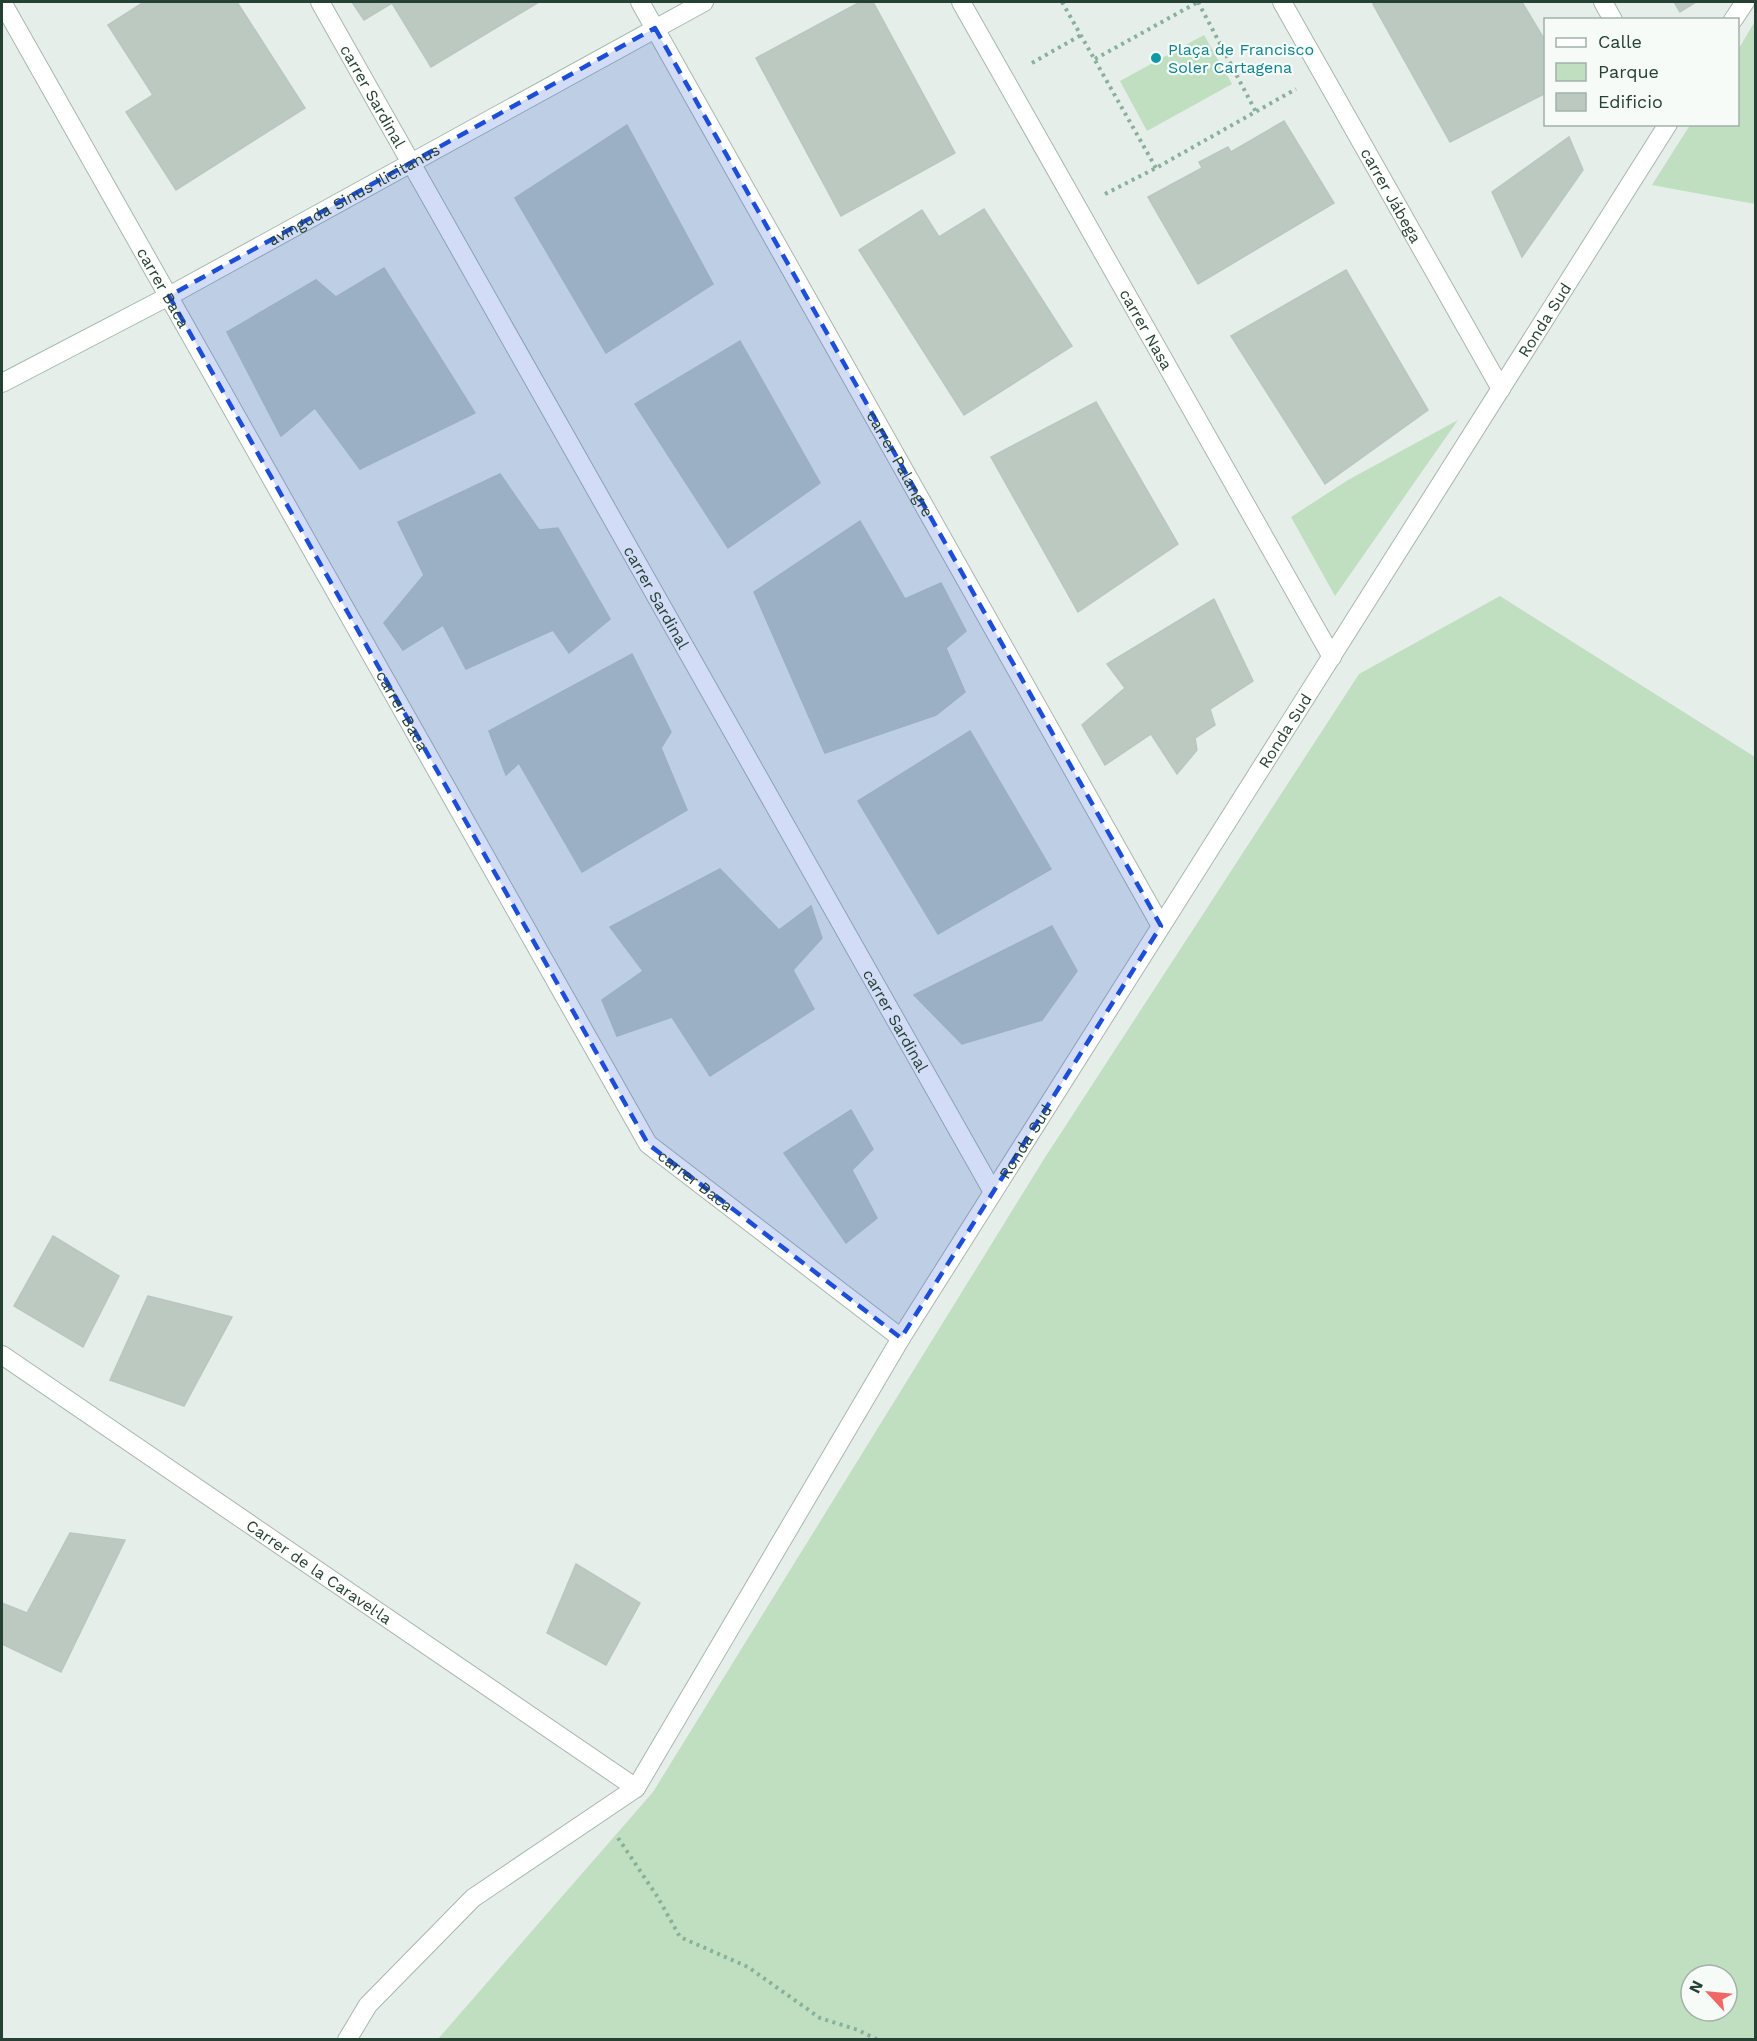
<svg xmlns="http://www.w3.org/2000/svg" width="1757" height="2041" viewBox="0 0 1757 2041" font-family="'Work Sans',sans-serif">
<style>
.green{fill:#c0dfc1;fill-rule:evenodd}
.building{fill:#bbc9c1;stroke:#b8c8be;stroke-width:1.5}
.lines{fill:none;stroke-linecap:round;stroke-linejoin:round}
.street-casing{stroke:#a8b7af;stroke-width:20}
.secondary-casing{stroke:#a4baae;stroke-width:20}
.path{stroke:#87b19b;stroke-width:4;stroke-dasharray:3 4.5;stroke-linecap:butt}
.street{stroke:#fff;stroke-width:18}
.secondary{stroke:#fff;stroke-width:18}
.marked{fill:#1d4ed8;fill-opacity:0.2;stroke:#1d4ed8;stroke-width:4.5;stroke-dasharray:12 8;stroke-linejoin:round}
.culture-dot{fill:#0f9aa8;stroke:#f7fbf8;stroke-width:2}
.labels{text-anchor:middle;stroke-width:4.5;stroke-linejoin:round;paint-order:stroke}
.culture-label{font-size:16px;fill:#0d838f;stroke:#f7fbf8;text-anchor:start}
.street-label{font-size:16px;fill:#254133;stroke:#f7fbf8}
</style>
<rect width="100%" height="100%" fill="#e6eee9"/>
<g class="green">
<polygon points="1755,21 1755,204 1652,185 1690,125 1738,124 1738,50"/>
<polygon points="1204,35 1232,84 1147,131 1120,81"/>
<polygon points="1458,420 1335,596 1291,517 1348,480"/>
<path d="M1500 596 1755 757V2039H438L653 1792 1044 1159 1359 674ZM1691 1975H1727V2011H1691Z"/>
</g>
<g class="building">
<polygon points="144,2 237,2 305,108 176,190 126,112 153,95 108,25"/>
<polygon points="352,2 539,2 431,67 392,3 364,20"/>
<polygon points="860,2 873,2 955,153 841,216 756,58"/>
<polygon points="1377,2 1522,2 1546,42 1546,93 1450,142 1373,4"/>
<polygon points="1674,2 1696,2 1680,12"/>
<polygon points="1284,121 1334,203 1198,284 1148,197 1202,168 1199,162 1228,147 1231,152"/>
<polygon points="627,125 713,284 606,353 515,198"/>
<polygon points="1569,137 1583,170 1522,257 1492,192"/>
<polygon points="984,209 1072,346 964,415 859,250 922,210 939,237"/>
<polygon points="384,268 475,413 360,469 315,408 281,436 227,332 316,280 336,297"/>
<polygon points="1346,270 1428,410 1325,484 1231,336"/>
<polygon points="740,341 820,483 728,548 635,404"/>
<polygon points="1096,402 1178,544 1078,612 991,457"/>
<polygon points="500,474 539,530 558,528 610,619 569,653 553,630 466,669 443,625 403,650 384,623 424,575 398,522"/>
<polygon points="860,521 905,599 941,583 966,631 946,648 965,692 936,715 825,753 754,592"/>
<polygon points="1214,599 1253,681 1210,709 1215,725 1195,738 1197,750 1177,774 1151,734 1105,765 1082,725 1125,688 1107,664"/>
<polygon points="632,654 671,732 661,748 687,810 582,872 519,763 506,775 489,731"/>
<polygon points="970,731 1051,869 938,934 858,801"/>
<polygon points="720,869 779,930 811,906 822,938 793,970 814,1009 710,1076 672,1017 617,1036 602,1000 643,971 610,927"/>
<polygon points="1052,926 1077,971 1042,1020 962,1044 914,995"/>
<polygon points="851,1110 873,1149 852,1170 877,1218 846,1243 784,1153"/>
<polygon points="53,1236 119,1276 83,1347 14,1306"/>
<polygon points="148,1296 232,1317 184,1406 110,1380"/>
<polygon points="70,1533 125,1540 61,1672 2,1644 2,1603 27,1613"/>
<polygon points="576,1564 640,1603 606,1665 547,1633"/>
</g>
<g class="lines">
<defs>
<g id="street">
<path id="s1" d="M2 2 648 1144 901 1338"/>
<path id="s2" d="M320 2 993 1192"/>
<path id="s3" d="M640 2 1161 926"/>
<path id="s4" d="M961 2 1332 657"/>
<path id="s5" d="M1282 2 1501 389"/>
<polyline points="1603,2 1613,20"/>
<polyline points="1733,20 1745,2"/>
<path id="s6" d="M2 1355 636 1788"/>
<path id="s7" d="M347 2040 368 2005 473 1898 636 1788 901 1338 1668 124"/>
</g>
<g id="secondary">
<path id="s8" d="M2 383 169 296 704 2"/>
</g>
</defs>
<use href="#street" class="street-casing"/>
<use href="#secondary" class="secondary-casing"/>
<g class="path">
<polyline points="1062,2 1156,168"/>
<polyline points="1198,2 1256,112"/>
<polyline points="1095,59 1198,2"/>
<polyline points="1032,63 1081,35"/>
<polyline points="1105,194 1156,168 1296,89"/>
<polyline points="618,1838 657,1896 680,1937 748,1967 820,2018 858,2030 878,2040"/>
</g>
<use href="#street" class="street"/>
<use href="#secondary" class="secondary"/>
</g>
<path class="marked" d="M655 28 1161 926 901 1338 648 1144 169 296Z"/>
<circle class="culture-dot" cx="1156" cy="58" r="6"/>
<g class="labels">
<g class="culture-label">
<text x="1168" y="55">Plaça de Francisco<tspan x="1168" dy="18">Soler Cartagena</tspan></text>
</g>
<g class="street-label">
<text dy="6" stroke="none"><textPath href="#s2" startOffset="108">carrer Sardinal</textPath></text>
<text dy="6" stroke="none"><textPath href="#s8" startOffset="399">avinguda Sinus Ilicitanus</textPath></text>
<text dy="6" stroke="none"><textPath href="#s5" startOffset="222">carrer Jábega</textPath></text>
<text dy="6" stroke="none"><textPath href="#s1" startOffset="328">carrer Baca</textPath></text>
<text dy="6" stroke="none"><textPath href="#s7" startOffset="2114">Ronda Sud</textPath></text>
<text dy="6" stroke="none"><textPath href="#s4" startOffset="376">carrer Nasa</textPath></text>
<text dy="6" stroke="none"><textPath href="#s3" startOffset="530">carrer Palangre</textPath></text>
<text dy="6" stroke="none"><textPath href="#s2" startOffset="684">carrer Sardinal</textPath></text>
<text dy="6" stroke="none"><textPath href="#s1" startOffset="814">carrer Baca</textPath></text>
<text dy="6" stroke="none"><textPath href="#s7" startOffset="1628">Ronda Sud</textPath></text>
<text dy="6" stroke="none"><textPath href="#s2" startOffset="1170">carrer Sardinal</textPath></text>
<text dy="6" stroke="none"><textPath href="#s7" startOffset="1142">Ronda Sud</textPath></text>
<text dy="6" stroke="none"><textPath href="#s1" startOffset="1372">carrer Baca</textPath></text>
<text dy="6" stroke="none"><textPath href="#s6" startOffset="384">Carrer de la Caravel·la</textPath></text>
</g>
</g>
<rect width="1757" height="2041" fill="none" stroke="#254133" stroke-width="6"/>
<rect x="1544" y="18" width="195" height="108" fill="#f7fbf8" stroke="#a3b1a9" stroke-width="1.5"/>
<rect x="1556" y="38" width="30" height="9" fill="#ffffff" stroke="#a3b1a9" stroke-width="1.5"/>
<text x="1598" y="48" font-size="18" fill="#254133">Calle</text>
<rect x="1556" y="63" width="30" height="18" fill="#c0dfc1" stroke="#a3b1a9" stroke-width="1.5"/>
<text x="1598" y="78" font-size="18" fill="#254133">Parque</text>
<rect x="1556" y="93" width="30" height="18" fill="#bbc9c1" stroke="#a3b1a9" stroke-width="1.5"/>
<text x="1598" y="108" font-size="18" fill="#254133">Edificio</text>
<g transform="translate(1709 1993) rotate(296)"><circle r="28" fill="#f7fbf8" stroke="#a3b1a9" stroke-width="1.5"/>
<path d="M0-4.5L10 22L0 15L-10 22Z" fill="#ef6863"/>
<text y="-9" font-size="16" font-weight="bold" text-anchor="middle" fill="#254133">N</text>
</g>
</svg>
